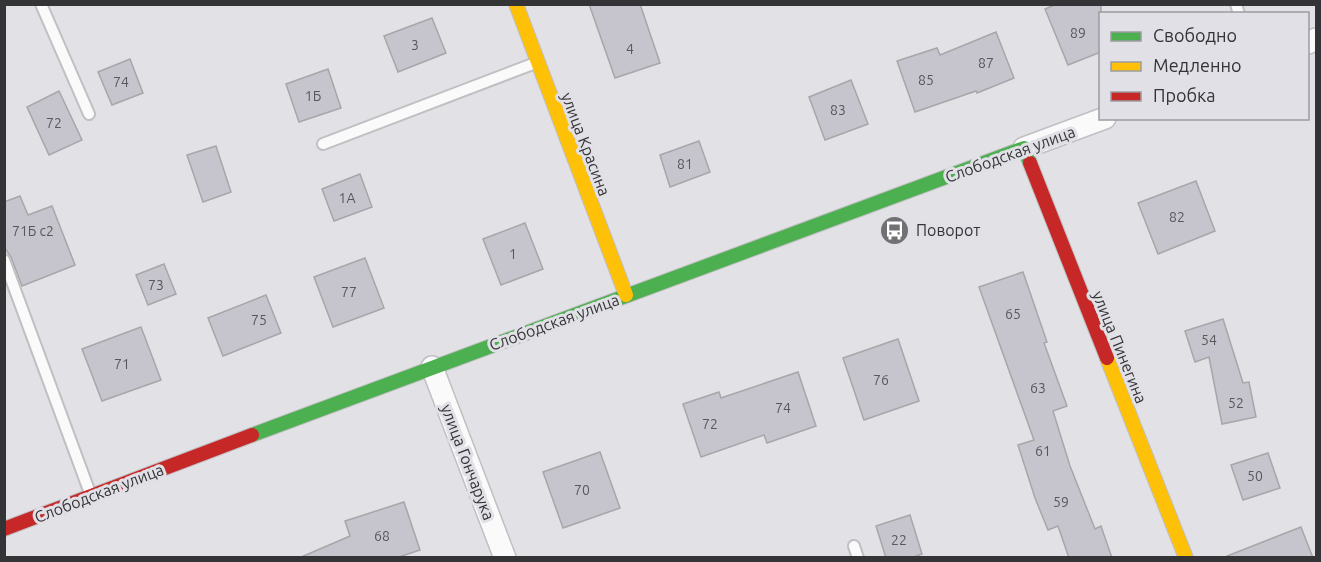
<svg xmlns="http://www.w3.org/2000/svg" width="1321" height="562" viewBox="0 0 1321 562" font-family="Ubuntu,sans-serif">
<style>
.building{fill:#c6c4cd;stroke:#a7a6a8;stroke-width:1.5}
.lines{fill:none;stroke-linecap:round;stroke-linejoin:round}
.lane-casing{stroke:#c0bfc2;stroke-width:14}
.street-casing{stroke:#c0bfc2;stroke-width:24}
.fast-casing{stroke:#c0bfc2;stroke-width:16}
.slow-casing{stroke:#c0bfc2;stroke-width:16}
.jam-casing{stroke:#c0bfc2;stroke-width:16}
.lane{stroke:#fbfafb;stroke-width:10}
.street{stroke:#fbfafb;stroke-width:21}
.fast{stroke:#4caf50;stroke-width:14}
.slow{stroke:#ffc107;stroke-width:14}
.jam{stroke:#c62828;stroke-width:14}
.labels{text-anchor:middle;stroke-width:6;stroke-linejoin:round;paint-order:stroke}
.number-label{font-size:14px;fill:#58585c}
.street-label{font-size:16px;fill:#343436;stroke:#e1e0e6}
.poi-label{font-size:16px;fill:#343436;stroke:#e1e0e6;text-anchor:start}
</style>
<rect width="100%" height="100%" fill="#e2e1e5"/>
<g class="building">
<polygon points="589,4 640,4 660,63 615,78"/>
<polygon points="1057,4 1101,4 1101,52 1068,65 1045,9"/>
<polygon points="432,18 446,53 398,72 384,36"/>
<polygon points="996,32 1014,78 977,93 976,91 915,112 897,61 937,48 940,55"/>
<polygon points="130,59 143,93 112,105 98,72"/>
<polygon points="328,69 341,108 299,122 286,84"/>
<polygon points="851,80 868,124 825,140 809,97"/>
<polygon points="59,91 82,140 49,155 27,107"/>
<polygon points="699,141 710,172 670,187 660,155"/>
<polygon points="216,146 231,192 203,202 187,155"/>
<polygon points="360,174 372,207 334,221 322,189"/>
<polygon points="1196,181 1215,231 1158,254 1138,203"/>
<polygon points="20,196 28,215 52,206 75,265 22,286 11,257 4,247 4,202"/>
<polygon points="525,223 543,269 501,285 483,239"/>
<polygon points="365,258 384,308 333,327 314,277"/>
<polygon points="164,264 176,294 148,305 136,275"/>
<polygon points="1023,272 1047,342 1044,343 1067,406 1053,411 1070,466 1095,529 1101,526 1112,558 1069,558 1058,526 1048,530 1035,498 1018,445 1034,440 979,287"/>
<polygon points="266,295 281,333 223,356 208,318"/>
<polygon points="1223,319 1243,383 1249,382 1256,417 1222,424 1209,357 1195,362 1185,331"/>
<polygon points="141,327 161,380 102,401 82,349"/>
<polygon points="898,339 919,401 864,420 843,358"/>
<polygon points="798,372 816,426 767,443 764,435 701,457 683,404 719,392 721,398"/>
<polygon points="600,452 620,508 563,528 543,472"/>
<polygon points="1268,453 1280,488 1243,500 1231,465"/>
<polygon points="404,502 420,550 396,558 299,558 350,536 345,521"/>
<polygon points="910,515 922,554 911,558 886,558 876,526"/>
<polygon points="1301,527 1313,558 1227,558 1227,556"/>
</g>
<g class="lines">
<defs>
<g id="lane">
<polyline points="41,4 89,114"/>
<polyline points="1236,4 1239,14"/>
<polyline points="323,144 538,62"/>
<polyline points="4,260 90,493"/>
<polyline points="854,546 858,558"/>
</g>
<g id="street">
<polyline points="1308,43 1316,39"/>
<polyline points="1024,148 1105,118"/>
<polyline points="432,367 505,558"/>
</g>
<polyline id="fast" points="252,435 1024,148 1030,163"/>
<g id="slow">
<polyline points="516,4 626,295"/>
<polyline points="1107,358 1186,558"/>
</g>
<g id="jam">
<polyline points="1030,163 1107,358"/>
<polyline points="4,529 252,435"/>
</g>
</defs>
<use href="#lane" class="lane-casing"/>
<use href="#street" class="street-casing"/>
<use href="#fast" class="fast-casing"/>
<use href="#slow" class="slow-casing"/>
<use href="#jam" class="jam-casing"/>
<use href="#lane" class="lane"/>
<use href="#street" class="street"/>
<use href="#fast" class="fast"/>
<use href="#slow" class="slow"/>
<use href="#jam" class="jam"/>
</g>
<defs>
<symbol id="bus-disc" viewBox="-11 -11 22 22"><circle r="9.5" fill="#717173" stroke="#e1e0e6"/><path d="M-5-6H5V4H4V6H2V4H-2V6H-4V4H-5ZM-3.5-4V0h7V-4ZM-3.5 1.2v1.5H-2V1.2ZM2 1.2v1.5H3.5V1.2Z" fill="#fff"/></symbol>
</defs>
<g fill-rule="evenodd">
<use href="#bus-disc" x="878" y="214" width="33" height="33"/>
</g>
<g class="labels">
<g class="number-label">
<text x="1078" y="38">89</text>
<text x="415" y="50">3</text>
<text x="630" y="54">4</text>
<text x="986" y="68">87</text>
<text x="926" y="85">85</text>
<text x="121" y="87">74</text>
<text x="313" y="101">1Б</text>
<text x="838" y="115">83</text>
<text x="54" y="128">72</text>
<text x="685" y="169">81</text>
<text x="347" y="203">1А</text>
<text x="1177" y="222">82</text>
<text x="33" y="236">71Б с2</text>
<text x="513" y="259">1</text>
<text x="156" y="290">73</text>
<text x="349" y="297">77</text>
<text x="1013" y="319">65</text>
<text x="259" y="325">75</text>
<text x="1209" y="345">54</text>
<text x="122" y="369">71</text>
<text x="881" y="385">76</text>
<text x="1038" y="393">63</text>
<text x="1236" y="408">52</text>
<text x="783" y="413">74</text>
<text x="710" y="429">72</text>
<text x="1043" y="456">61</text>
<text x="1255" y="481">50</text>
<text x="582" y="495">70</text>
<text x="1061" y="507">59</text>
<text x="382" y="541">68</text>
<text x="899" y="545">22</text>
</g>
<g class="street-label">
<text transform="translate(586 144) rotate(69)" y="6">улица Красина</text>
<text transform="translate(1010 154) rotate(-20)" y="6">Слободская улица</text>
<text transform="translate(554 322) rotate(-20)" y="6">Слободская улица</text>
<text transform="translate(1120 347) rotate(68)" y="6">улица Пинегина</text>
<text transform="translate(468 462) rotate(69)" y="6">улица Гончарука</text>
<text transform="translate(99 493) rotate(-21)" y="6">Слободская улица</text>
</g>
<g class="poi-label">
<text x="916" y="236">Поворот</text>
</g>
</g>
<rect width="1321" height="562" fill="none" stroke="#343436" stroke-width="12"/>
<rect x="1099" y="12" width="210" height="108" fill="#e1e0e6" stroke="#9c9ba0" stroke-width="1.5"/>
<rect x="1111" y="32" width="30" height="9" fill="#4caf50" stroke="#9c9ba0" stroke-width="1.5"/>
<text x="1153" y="42" font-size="18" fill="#343436">Свободно</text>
<rect x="1111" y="62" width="30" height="9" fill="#ffc107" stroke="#9c9ba0" stroke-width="1.5"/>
<text x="1153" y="72" font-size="18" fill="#343436">Медленно</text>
<rect x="1111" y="92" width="30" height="9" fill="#c62828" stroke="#9c9ba0" stroke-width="1.5"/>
<text x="1153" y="102" font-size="18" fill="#343436">Пробка</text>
</svg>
